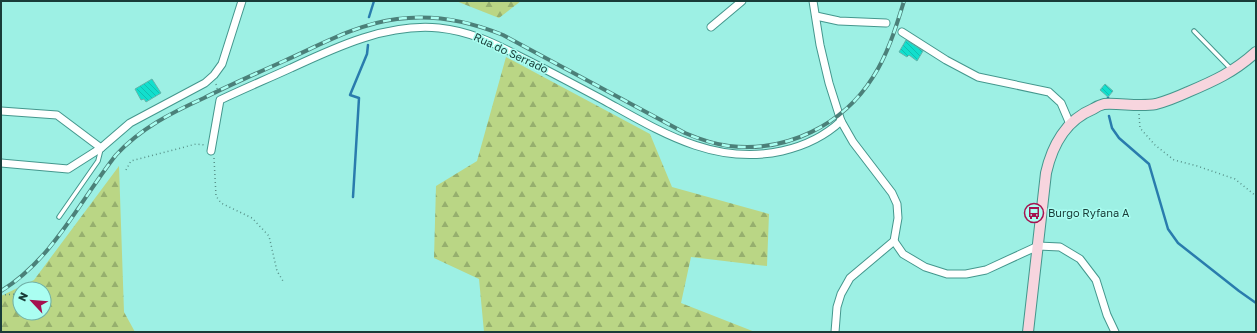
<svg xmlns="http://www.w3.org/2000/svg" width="1257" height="333" viewBox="0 0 1257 333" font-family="'Golos Text',sans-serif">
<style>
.forest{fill:url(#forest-firs);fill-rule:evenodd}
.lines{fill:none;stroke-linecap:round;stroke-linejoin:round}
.stream{stroke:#297cad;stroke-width:2.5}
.building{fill:url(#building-back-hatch);stroke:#63b6ab}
.lane-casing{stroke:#44978d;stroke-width:5.5}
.street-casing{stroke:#44978d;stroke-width:9}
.secondary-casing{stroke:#44978d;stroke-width:12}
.path{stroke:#58928a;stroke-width:1.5;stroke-dasharray:1 3;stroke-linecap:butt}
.lane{stroke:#fff;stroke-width:3.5}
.street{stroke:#fff;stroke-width:7}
.secondary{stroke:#f7d5de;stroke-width:10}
.rail-casing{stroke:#4b8079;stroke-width:4}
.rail{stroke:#aafef1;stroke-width:2.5;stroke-dasharray:8;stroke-linecap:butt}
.labels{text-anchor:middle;stroke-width:3;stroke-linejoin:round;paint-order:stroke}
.street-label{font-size:11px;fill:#193c38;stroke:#aafef1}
.poi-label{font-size:11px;fill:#193c38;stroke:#aafef1;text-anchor:start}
</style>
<defs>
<pattern id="forest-firs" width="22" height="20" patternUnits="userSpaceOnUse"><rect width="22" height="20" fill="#bad685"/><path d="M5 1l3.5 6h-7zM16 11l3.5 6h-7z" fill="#96af6e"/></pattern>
<pattern id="building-back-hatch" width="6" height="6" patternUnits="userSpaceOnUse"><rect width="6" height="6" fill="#12dfcd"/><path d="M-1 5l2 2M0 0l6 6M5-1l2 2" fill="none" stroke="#10c0b1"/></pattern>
</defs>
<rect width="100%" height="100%" fill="#9df0e4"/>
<g class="forest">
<polygon points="456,1 521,1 499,18"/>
<polygon points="506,57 650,134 672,187 769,214 767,266 691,257 681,303 755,332 484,332 479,279 434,258 436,186 477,161"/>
<path d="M119 166 124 312 135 332H1V296L34 280ZM20 289H44V313H20Z"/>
</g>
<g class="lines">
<g class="stream">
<polyline points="369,17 374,1"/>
<polyline points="1108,97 1108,99"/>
<polyline points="1109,116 1112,128 1119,138 1149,164 1168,229 1178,243 1239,291 1256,303"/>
<polyline points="353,197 359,98 350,95 367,54 368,45"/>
</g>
</g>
<g class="building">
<polygon points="906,40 923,51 917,61 909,55 907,57 899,52"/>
<polygon points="152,79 161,93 146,102 144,99 141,100 135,89"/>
<polygon points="1105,84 1113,91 1108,97 1100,90"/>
</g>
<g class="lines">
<defs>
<g id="lane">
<polyline points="1194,31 1231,69"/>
<polyline points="59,217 98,161 101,149"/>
</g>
<g id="street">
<polyline points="813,1 820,45 829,83 841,121 853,142 892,193 897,204 898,218 894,241 850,278 841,294 837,307 835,332"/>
<polyline points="816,16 839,21 886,23"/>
<polyline points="711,27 742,1"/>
<polyline points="902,32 946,60 978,77 1049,92 1061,103 1070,124"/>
<polyline points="1,111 57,115 101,148"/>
<path d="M211 151 220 100C243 89 267 79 291 68 336 47 387 23 439 28 469 31 494 43 521 57 549 71 577 86 605 101 661 132 715 166 782 151 804 146 824 137 841 121"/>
<polyline points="1,163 68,169 101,148 130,123 205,83 214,75 222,64 242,1"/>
<polyline points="894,241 903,254 925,267 947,274 966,274 986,270 1038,246 1060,247 1080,259 1096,280 1107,315 1115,332"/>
</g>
<path id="secondary" d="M1028 332 1046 173C1052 146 1066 120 1093 109 1096 107 1100 105 1104 104 1121 103 1139 107 1156 104 1167 101 1177 97 1188 92 1214 81 1234 72 1256 52"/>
</defs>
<use href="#lane" class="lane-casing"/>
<use href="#street" class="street-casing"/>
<use href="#secondary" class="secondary-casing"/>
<g class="path">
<polyline points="216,84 218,92"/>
<polyline points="1139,114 1140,128 1155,145 1174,160 1197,166 1235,179 1256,196"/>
<polyline points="214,158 216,196 221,203 252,218 269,236 277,271 283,281"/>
<polyline points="126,170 131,161 196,144 205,145"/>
<polyline points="1,295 20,294"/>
</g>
<use href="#lane" class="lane"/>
<use href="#street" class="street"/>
<use href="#secondary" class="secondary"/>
<defs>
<path id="rail" d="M1 291C53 259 79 202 116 155 141 128 171 113 204 98 230 85 257 73 284 61 320 45 357 24 397 19 434 14 469 21 503 35L685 133C699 139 714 144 729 146 786 153 843 125 873 77 888 54 896 27 904 1"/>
</defs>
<use href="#rail" class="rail-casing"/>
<use href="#rail" class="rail"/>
</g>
<defs>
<symbol id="bus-ring" viewBox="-11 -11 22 22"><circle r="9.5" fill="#aafef1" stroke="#a5124f" stroke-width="1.5"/><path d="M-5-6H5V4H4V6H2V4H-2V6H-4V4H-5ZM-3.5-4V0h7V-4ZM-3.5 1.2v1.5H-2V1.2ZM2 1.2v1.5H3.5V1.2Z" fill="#a5124f"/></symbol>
</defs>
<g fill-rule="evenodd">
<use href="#bus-ring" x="1023" y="202" width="22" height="22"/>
</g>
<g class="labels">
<g class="street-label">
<text transform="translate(511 53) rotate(25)" y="4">Rua do Serrado</text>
</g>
<g class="poi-label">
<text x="1048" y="217">Burgo Ryfana A</text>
</g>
</g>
<rect width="1257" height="333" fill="none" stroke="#193c38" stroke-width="4"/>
<g transform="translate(32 301) rotate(296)"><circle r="19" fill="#aafef1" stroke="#70b0a7"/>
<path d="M0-3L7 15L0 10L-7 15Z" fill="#a5124f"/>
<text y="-6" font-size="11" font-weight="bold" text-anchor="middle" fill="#193c38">N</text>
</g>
</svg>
